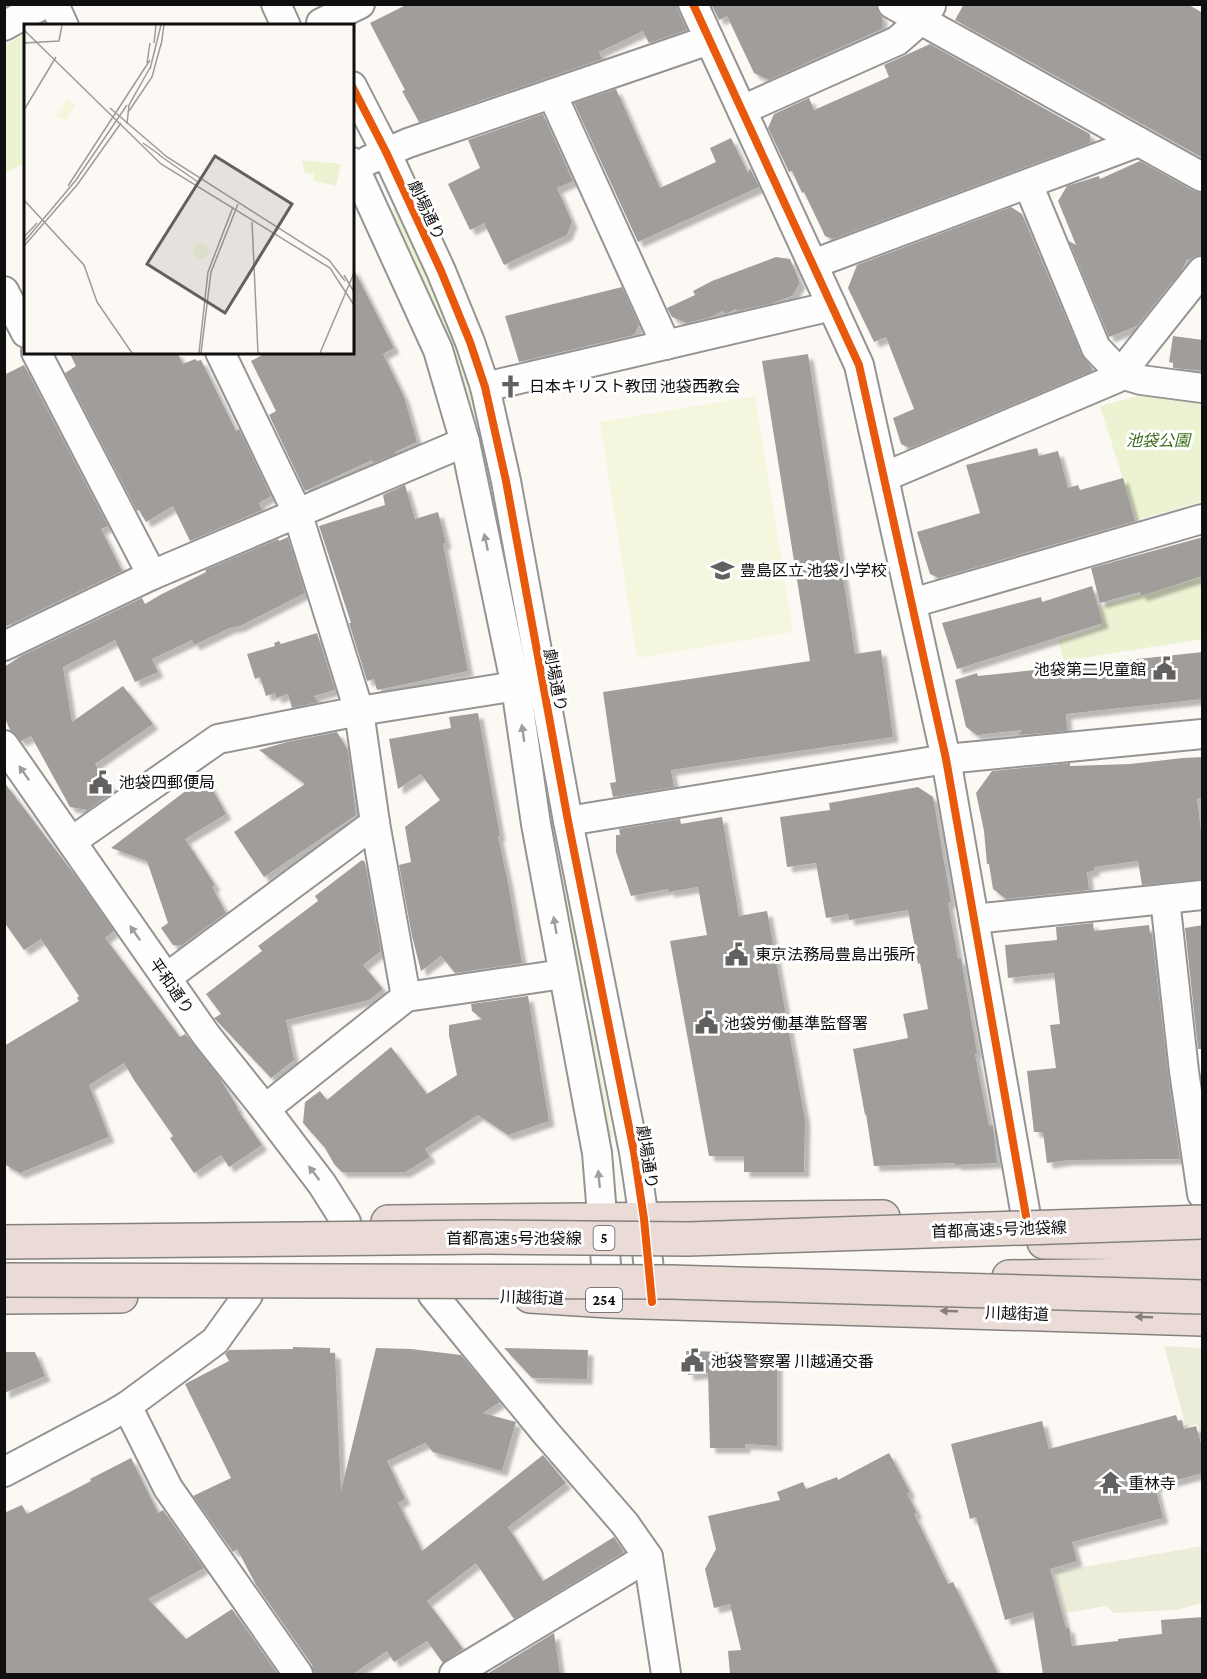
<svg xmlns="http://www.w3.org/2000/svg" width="1207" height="1679" viewBox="0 0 1207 1679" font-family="'Crimson Pro','Noto Sans JP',serif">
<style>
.green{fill:#ecf3d3}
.cemetery{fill:#ecedd8}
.pitch{fill:#f4f6dd}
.building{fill:#a09d9a;filter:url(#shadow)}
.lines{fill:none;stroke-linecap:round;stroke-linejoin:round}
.minor-casing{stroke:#969493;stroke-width:32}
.highway-casing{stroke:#838280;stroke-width:36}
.minor{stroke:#fffefe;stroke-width:28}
.highway{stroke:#ebdbd6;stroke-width:33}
.highway-bridge-casing{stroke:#838280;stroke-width:36;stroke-linecap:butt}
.highway-bridge{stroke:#ebdbd6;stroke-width:33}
.cycleway-casing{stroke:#fff;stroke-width:11}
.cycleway{stroke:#e8590c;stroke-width:8}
.oneway{fill:#9f9e9e}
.oneway2{fill:#887f7c}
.labels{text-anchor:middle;stroke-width:6;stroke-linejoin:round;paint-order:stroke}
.shield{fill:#fff;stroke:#575757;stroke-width:1.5}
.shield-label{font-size:15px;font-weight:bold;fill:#0f0f0f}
.street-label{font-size:16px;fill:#0f0f0f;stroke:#fff}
.poi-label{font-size:16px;fill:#0f0f0f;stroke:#fff;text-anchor:start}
.park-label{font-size:16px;font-style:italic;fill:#3b6e19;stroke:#fff}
.inset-road{fill:none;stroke:#9d9b99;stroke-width:1.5}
.view{fill:#626160;fill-opacity:0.15;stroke:#626160;stroke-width:3}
.inset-edge{fill:none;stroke:#0f0f0f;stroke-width:3}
</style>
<defs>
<filter id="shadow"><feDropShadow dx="5.5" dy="5.5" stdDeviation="1.5" flood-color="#0004"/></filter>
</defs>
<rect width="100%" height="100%" fill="#fcf9f5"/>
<g class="green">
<polygon points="25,34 25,163 5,173 5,45"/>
<polygon points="396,208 454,341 476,411 489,457 522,631 516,634 471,414 441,322 390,211"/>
<polygon points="1145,394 1202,401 1202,502 1136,520 1100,406"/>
<polygon points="1202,578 1202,639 1064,661 1058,641 1101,627 1097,607"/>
<polygon points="539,730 588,1000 580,1001 528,733"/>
<polygon points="585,1020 591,1020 613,1137 608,1138"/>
</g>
<g class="cemetery">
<polygon points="1164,1346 1202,1348 1202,1442 1197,1424 1186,1427"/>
<polygon points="1202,1546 1202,1603 1177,1610 1114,1613 1106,1606 1066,1613 1055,1572"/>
</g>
<polygon class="pitch" points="755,396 793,632 637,658 600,422"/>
<g class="building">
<polygon points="408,4 677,4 678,11 687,30 649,43 643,31 599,52 602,59 419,122 402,91 405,90 370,23"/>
<polygon points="711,4 876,4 878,12 882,17 882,29 769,80 754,73 727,16 719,20"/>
<polygon points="964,4 1187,4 1203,13 1203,158 955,20"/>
<polygon points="930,44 1090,134 1090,143 833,239 825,236 804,192 802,193 792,171 789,172 768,128 774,114 809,98 814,110 889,77 884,65"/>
<polygon points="616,89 660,188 716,162 710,148 731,138 748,173 750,168 759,187 638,242 574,103"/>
<polygon points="543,114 573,181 557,188 572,222 567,235 504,265 484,223 470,230 448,184 480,168 468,140"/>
<polygon points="1140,161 1194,191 1203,193 1203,251 1200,255 1195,256 1189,260 1187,259 1182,270 1137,326 1109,337 1069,241 1076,245 1058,201 1067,186 1099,176 1100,179"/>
<polygon points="1011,207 1022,214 1081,354 1092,368 1092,371 910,448 901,444 893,418 914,409 886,337 874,342 848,288 857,265"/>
<polygon points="776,257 790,259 800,283 792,296 770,304 737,311 736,309 725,314 723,311 711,317 687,323 672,317 667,308 695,295 693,291 712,281"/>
<polygon points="352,266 394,348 383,354 404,397 417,442 395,452 396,454 373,463 372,460 305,491 269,415 276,411 251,361 268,352 352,352"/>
<polygon points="622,287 639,325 634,335 519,362 505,316"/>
<polygon points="1173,336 1203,340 1203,371 1173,368 1173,363 1169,362"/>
<polygon points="69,352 177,352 183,364 195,359 197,361 201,360 236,431 239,429 271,496 259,503 262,510 190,541 173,506 146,522 139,510 137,511 65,373 76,366"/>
<polygon points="808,354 855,654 881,650 893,737 671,770 674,787 613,797 610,783 616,782 603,692 810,661 762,361"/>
<polygon points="24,365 108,526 101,529 122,571 5,627 4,375"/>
<polygon points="1037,448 1039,456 1058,451 1068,488 1078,485 1080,490 1123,478 1135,521 939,578 930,574 917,532 980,513 966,465"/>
<polygon points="405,485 415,519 438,512 446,543 443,544 468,671 377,690 374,679 367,681 349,623 351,623 319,526 385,505 383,495"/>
<polygon points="288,537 305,593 238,627 238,626 233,628 232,627 194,645 192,640 152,659 158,672 135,682 115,640 63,667 72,722 123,686 153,724 95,764 114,791 88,810 70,807 31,736 21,741 10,730 4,716 4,667 21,656 142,598 145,604 160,595 206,572 205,570 278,539 279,541"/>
<polygon points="1203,537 1203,576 1141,596 1140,592 1100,603 1091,568"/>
<polygon points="1092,586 1103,623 957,669 942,623 1041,597 1042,602"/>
<polygon points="317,633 335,690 314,696 318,702 292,708 288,694 276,698 275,693 266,696 260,677 255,679 247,654 275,646 274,643 279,641 281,644"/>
<polygon points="1203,652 1203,699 1066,714 1067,731 1018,735 1022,730 977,735 966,727 955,680 977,673 978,676"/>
<polygon points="478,713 500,836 498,836 509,888 522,963 455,973 441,956 421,971 412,936 399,865 411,862 405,827 440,800 421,774 398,789 389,739 451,728 449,717"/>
<polygon points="337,732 348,750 356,815 264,877 234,832 305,784 259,750 287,742"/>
<polygon points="1203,757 1203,798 1197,798 1203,846 1203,879 1142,885 1138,861 1094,867 1094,871 1087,872 1089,890 1006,899 993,889 989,864 987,864 984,831 976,793 992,771 1070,763 1070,766 1130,764 1183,758"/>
<polygon points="205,776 226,814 185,839 215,885 212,887 226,913 182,945 173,945 161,928 168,923 147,861 111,848"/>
<polygon points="4,782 77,878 114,931 105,938 180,1037 185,1034 219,1077 238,1108 237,1109 262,1145 229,1167 221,1155 194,1173 170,1138 173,1136 134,1080 124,1063 89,1085 109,1137 20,1173 4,1164 4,1046 79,1001 77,998 79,996 41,939 24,950 4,922"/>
<polygon points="918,787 933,797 951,902 948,903 958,959 961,958 977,1053 975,1054 989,1126 993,1125 997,1163 955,1165 955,1163 874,1166 866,1114 865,1115 853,1049 908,1038 903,1014 928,1009 920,963 918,964 908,910 849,920 848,914 826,918 816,863 787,867 780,817 830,810 829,803"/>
<polygon points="722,817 739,916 767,911 805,1120 804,1172 744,1172 744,1156 709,1156 670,941 707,935 698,887 669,892 668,889 631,896 616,852 616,835 620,835 619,829 680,819 681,824"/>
<polygon points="362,860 365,862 381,951 363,965 383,989 369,1000 286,1020 294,1060 271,1078 214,1018 221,1014 206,994 262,951 258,946 318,901 315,896"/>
<polygon points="1093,923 1094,931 1149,925 1150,934 1152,934 1168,1073 1180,1159 1068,1160 1047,1163 1043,1132 1034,1132 1027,1071 1056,1068 1050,1025 1060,1024 1054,973 1008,978 1005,945 1057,940 1056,927"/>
<polygon points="1203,925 1203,1049 1198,1049 1185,928"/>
<polygon points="528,996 549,1121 508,1135 478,1115 425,1149 430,1157 405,1172 342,1172 334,1164 325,1148 303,1123 305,1102 320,1091 327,1100 391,1047 427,1094 457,1075 449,1035 449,1025 482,1019 472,1011 471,1004"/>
<polygon points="293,1347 330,1348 330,1353 335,1353 341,1491 376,1348 411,1349 461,1355 500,1402 483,1413 516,1422 502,1471 433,1452 425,1443 387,1461 405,1499 398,1503 422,1551 543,1455 566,1483 508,1527 543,1581 614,1537 624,1552 514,1619 476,1563 427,1601 463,1649 443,1663 427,1641 394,1662 387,1651 353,1674 314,1674 312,1665 256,1585 237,1549 233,1552 193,1496 231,1478 185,1384 229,1361 225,1354 229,1350 293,1349"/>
<polygon points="504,1348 588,1350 587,1379 532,1378"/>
<polygon points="686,1351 777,1353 777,1446 745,1444 745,1448 710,1448 708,1373 688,1375"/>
<polygon points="4,1352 35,1352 45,1376 4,1393"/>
<polygon points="1176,1415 1178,1421 1182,1420 1184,1429 1196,1426 1203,1450 1203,1473 1155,1486 1163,1518 1072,1542 1077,1561 1050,1569 1066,1628 1069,1627 1072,1646 1118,1641 1118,1639 1162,1634 1161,1620 1203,1617 1203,1674 1043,1674 1033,1612 1005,1620 976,1517 970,1519 951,1444 1042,1421 1049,1449"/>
<polygon points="889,1453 910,1492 907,1494 917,1513 914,1514 948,1584 953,1582 998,1674 730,1674 728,1651 741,1650 730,1604 714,1608 705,1569 716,1549 708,1516 780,1500 777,1492 803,1482 806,1489 837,1477 838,1480"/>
<polygon points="131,1458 158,1513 163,1510 204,1568 148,1599 186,1639 232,1609 278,1674 4,1674 4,1513 22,1505 27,1514 91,1481 90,1479"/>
<polygon points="554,1633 560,1674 487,1674 531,1647"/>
</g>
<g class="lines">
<defs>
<g id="minor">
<polyline points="54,4 64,26"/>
<polyline points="276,4 286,26"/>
<polyline points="693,4 859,365 946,759 1026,1216"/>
<polyline points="892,4 1202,177"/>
<polyline points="321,23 360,4"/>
<polyline points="4,26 44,4"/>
<polyline points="352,86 386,152 441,271 470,342 485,387 506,481 568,821 634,1152 644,1219 652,1302"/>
<polyline points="552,94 666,345"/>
<polyline points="742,110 897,41 921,20 931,6"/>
<polyline points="369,160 408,143 709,40"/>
<polyline points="352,162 438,350 465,442 516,687 536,824 597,1153 609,1301"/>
<polyline points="1028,184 1096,348 1121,374 1141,380 1202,388"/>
<polyline points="813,264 1139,142"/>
<polyline points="4,291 26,333"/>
<polyline points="36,352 152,575"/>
<polyline points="220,352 297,512 359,711 375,823 406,997"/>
<polyline points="485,387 832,306"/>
<polyline points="884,477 1117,378 1202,271"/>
<polyline points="912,603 1202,519"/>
<polyline points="4,646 152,575 465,442"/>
<polyline points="4,745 206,1035 265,1109 322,1184 346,1222"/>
<polyline points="568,821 946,759 1202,734"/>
<polyline points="72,841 218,739 359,711 535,683"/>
<polyline points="1165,899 1184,1071 1202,1194"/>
<polyline points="974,919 1202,895"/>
<polyline points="166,978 375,823"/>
<polyline points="265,1109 406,997 563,974"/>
<polyline points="433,1295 546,1433 625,1524 648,1557 666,1674"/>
<polyline points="127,1406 168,1488 298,1674"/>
<polyline points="4,1472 110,1416 127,1406 215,1341 248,1295"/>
<polyline points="454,1674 648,1557"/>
</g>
<g id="highway">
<polyline points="388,1222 883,1217"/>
<polyline points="1044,1242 1202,1243"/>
<polyline points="1009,1277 1202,1274"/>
<polyline points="530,1296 609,1301 1202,1319"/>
<polyline points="4,1297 121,1296"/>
</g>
</defs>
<use href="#minor" class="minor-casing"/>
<use href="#highway" class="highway-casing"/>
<use href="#minor" class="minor"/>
<use href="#highway" class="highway"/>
<defs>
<g id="highway-bridge">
<polyline points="4,1242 487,1237 688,1239 1202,1222"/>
<polyline points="4,1280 670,1282 1202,1297"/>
</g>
</defs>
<use href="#highway-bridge" class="highway-bridge-casing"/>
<use href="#highway-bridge" class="highway-bridge"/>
<defs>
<g id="cycleway">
<polyline points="693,4 859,365 946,759 1026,1216"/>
<polyline points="352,86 386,152 441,271 470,342 485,387 506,481 568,821 634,1152 644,1219 652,1302"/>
</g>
</defs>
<use href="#cycleway" class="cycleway-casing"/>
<use href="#cycleway" class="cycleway"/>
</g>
<defs><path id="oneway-solid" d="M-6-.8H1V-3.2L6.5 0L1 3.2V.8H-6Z" transform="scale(1.5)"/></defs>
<g class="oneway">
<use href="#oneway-solid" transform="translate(486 542) rotate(-102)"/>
<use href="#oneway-solid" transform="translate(523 733) rotate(-98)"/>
<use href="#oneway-solid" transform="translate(24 773) rotate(-125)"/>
<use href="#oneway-solid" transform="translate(555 925) rotate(-100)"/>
<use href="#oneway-solid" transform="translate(135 933) rotate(-125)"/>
<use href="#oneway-solid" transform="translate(314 1173) rotate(-127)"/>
<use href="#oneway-solid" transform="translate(599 1179) rotate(-95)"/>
</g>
<g class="oneway2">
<use href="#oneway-solid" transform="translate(949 1311) rotate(-178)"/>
<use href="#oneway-solid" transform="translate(1144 1317) rotate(-178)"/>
</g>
<defs>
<symbol id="church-bare" viewBox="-9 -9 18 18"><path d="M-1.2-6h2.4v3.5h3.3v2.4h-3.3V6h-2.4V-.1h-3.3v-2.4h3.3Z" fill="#626160" stroke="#fff" stroke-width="2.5" paint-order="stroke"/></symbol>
<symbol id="school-bare" viewBox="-9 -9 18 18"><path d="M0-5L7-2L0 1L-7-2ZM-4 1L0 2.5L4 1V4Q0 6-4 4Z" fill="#626160" stroke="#fff" stroke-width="2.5" paint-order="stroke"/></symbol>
<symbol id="civic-bare" viewBox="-9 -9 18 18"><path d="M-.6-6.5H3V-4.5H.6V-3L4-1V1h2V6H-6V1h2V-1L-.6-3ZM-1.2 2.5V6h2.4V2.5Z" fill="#626160" stroke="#fff" stroke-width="2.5" paint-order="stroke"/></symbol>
<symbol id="temple-bare" viewBox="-9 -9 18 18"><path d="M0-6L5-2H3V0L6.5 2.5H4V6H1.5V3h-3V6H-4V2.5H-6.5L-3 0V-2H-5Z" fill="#626160" stroke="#fff" stroke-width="2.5" paint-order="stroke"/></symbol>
</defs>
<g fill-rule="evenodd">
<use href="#church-bare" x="494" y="370" width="33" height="33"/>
<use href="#school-bare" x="706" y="554" width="33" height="33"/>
<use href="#civic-bare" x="1148" y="652" width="33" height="33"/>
<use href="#civic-bare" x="84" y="766" width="33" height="33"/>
<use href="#civic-bare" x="720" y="938" width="33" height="33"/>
<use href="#civic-bare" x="690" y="1006" width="33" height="33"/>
<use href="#civic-bare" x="676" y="1344" width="33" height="33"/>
<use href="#temple-bare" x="1094" y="1466" width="33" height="33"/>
</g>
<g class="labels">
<g class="shield">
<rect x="593.5" y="1226" width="21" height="24" rx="4.5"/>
<rect x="586" y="1288" width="36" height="24" rx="4.5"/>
</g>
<g class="shield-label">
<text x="604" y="1243">5</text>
<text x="604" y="1305">254</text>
</g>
<g class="street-label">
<text transform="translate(427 210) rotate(65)" y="6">劇場通り</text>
<text transform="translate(556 680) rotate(79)" y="6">劇場通り</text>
<text transform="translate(172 986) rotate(55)" y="6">平和通り</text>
<text transform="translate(648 1157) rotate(81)" y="6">劇場通り</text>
<text transform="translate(999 1229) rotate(-2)" y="6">首都高速5号池袋線</text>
<text x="514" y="1244">首都高速5号池袋線</text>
<text transform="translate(532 1297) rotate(2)" y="6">川越街道</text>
<text transform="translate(1017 1313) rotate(2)" y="6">川越街道</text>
</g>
<g class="poi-label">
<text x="529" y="392">日本キリスト教団 池袋西教会</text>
<text x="740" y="576">豊島区立 池袋小学校</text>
<text x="1146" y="675" text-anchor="end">池袋第二児童館</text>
<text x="119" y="788">池袋四郵便局</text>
<text x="755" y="960">東京法務局豊島出張所</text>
<text x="724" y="1029">池袋労働基準監督署</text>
<text x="711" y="1367">池袋警察署 川越通交番</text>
<text x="1128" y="1489">重林寺</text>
</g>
<g class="park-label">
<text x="1158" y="446">池袋公園</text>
</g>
</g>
<g transform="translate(24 24)">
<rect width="330" height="330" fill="#fcf9f5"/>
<path d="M278 136 317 140 312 162 289 157 290 150 281 149Z" fill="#ecf3d3"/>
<path d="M44 75 52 80 42 97 31 92ZM169 227a8 8 0 1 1 16 0a8 8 0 1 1-16 0Z" fill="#f4f6dd"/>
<path class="inset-road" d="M0 6 137 140 306 244 330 281M0 19 35 17 38 1M130 19 132 1M137 22 140 1M123 39 126 19M126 45 137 1M86 84 143 133 305 236 321 257M0 86 32 33M105 87 128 53 137 20M103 100 105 81 127 42M119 119 136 131M135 131 174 158M53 161 97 99M44 162 126 36M0 176 60 241 73 278 108 329M228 198 234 329M0 213 13 199M0 218 52 156 103 81M0 222 53 161M320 251 330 268M175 329 184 248 209 183M177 329 187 248 214 180M296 329 330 249"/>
<path class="view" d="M191 132 268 180 201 289 123 240Z"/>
<rect width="330" height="330" class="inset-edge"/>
</g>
<rect width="1207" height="1679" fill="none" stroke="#0f0f0f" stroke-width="12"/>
</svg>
